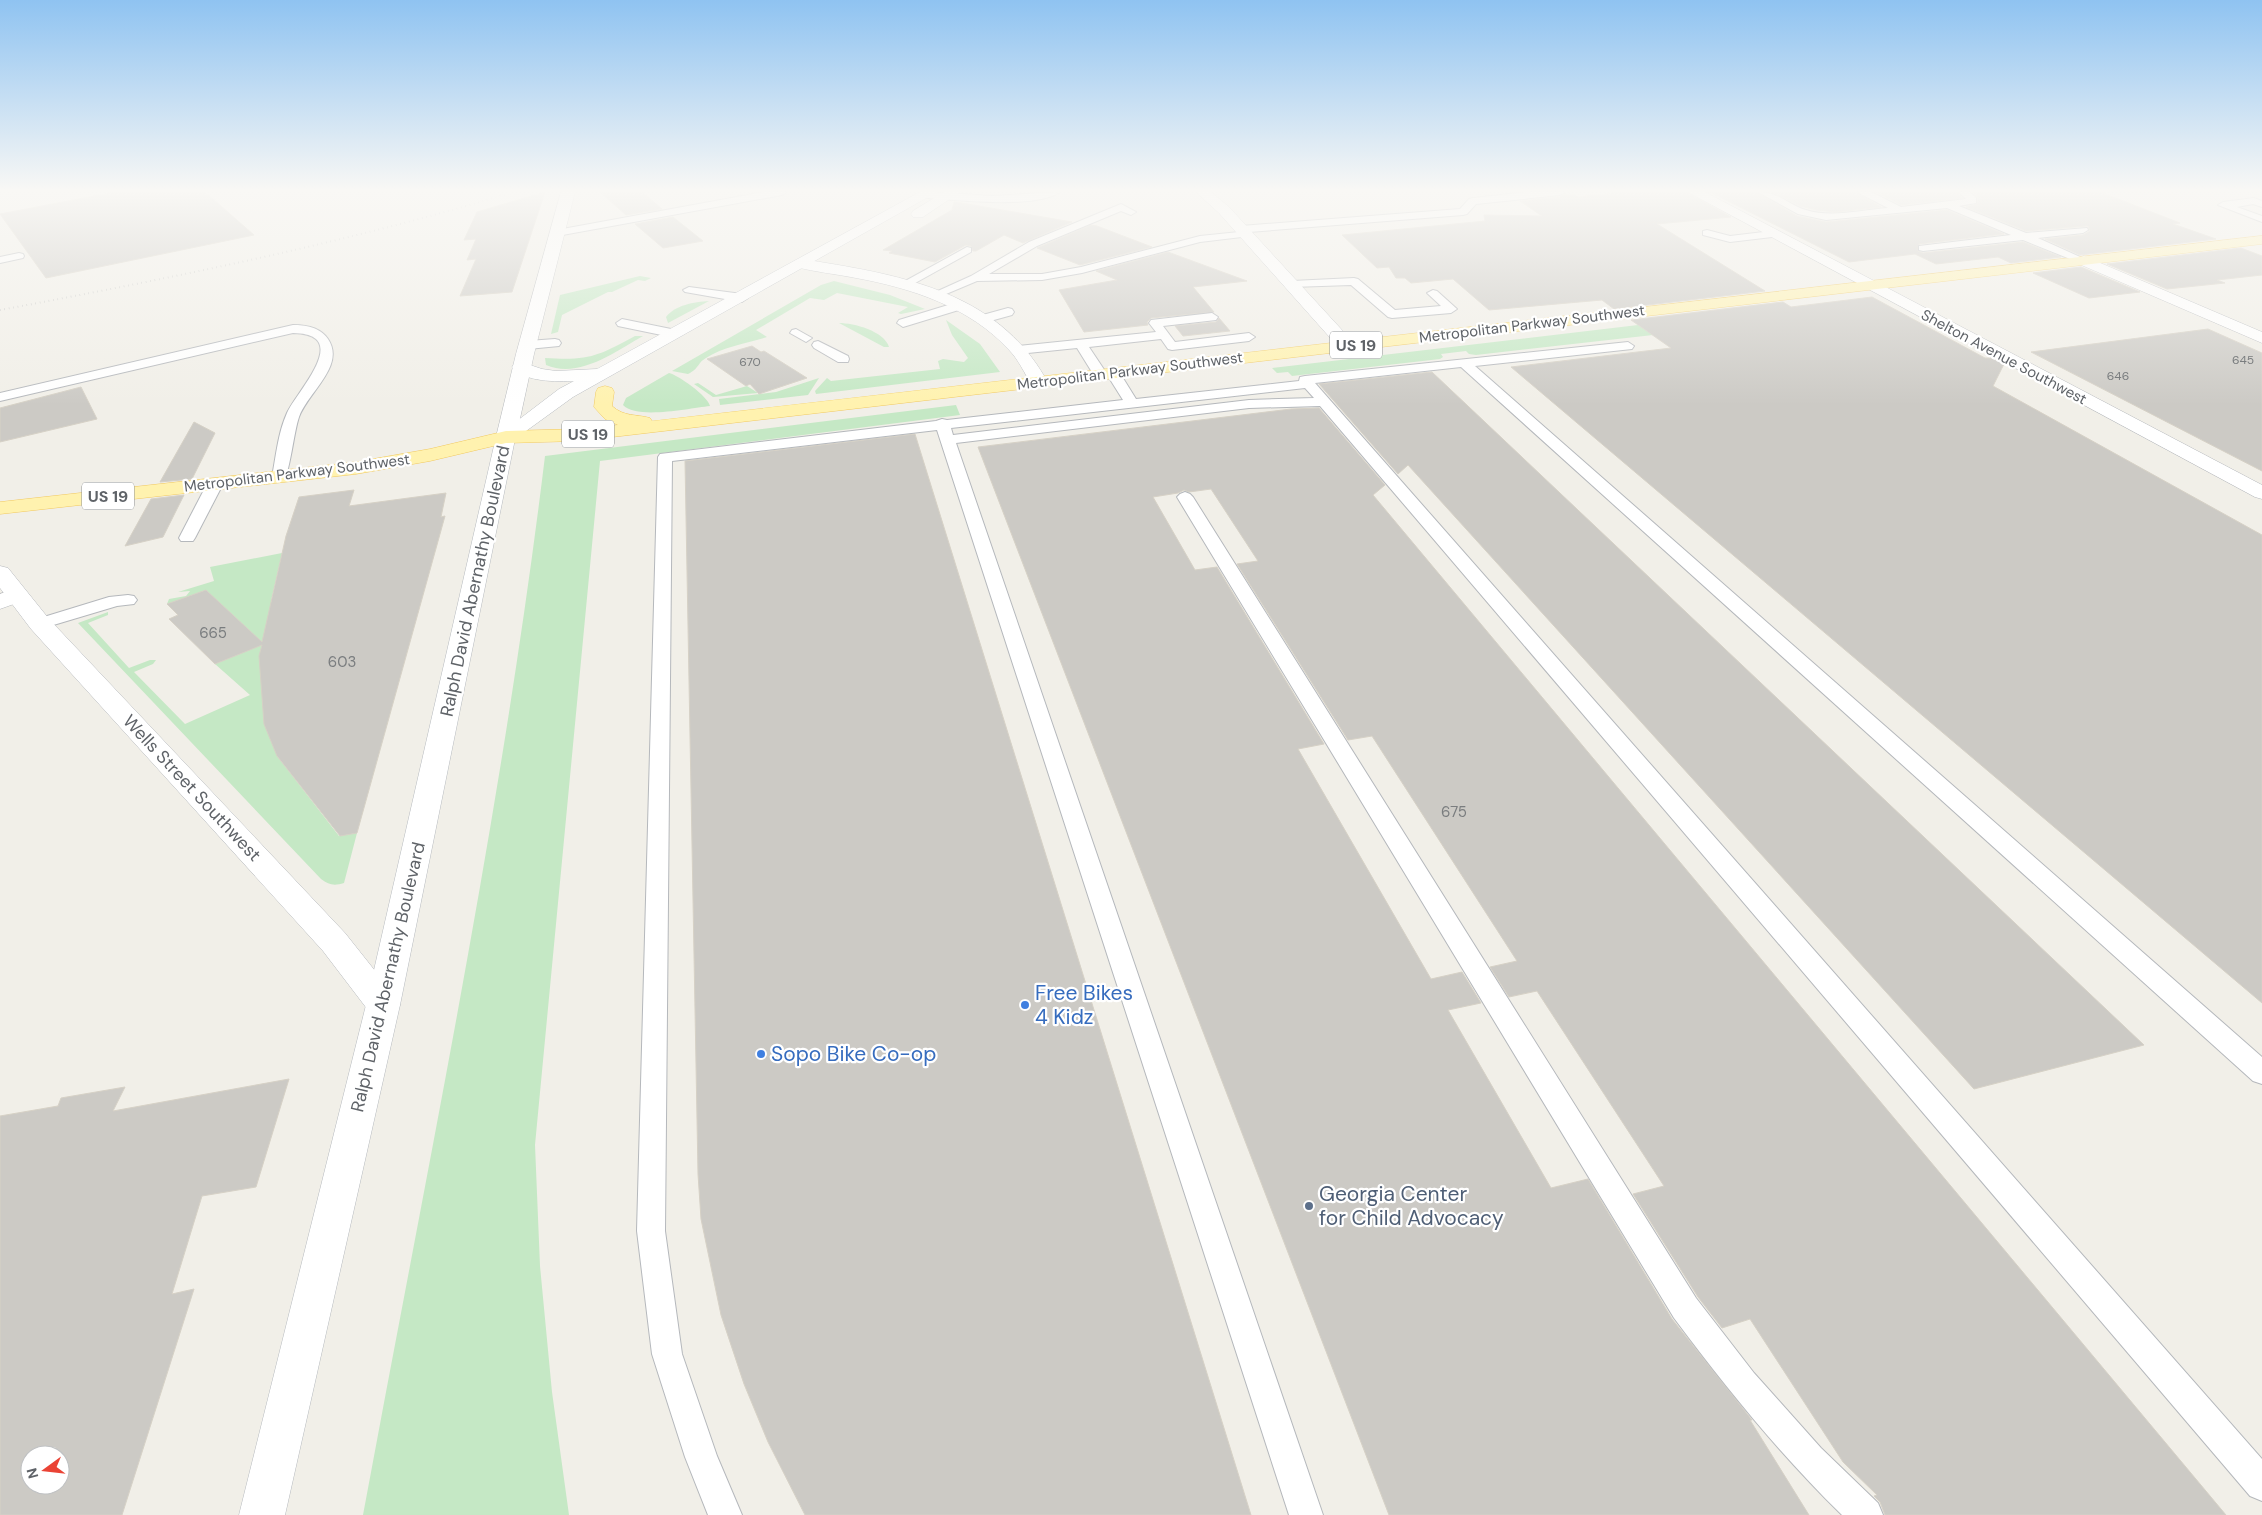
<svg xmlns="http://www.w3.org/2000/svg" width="2262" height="1515" viewBox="0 0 2262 1515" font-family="'DM Sans',sans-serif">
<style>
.green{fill:#c5e8c5}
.building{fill:#cccac5;stroke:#d6d1c6;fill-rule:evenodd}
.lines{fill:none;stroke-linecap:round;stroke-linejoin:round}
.service-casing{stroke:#b5b8bc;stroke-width:2}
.minor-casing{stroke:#b5b8bc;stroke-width:1}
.tertiary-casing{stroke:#b5b8bc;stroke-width:1}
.secondary-casing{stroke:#b6babf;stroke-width:1}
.primary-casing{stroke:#f2c960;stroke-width:1}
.service{fill:#fff;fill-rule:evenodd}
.minor{fill:#fff;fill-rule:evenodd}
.tertiary{fill:#fff;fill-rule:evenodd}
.secondary{fill:#fff;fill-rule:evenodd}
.primary{fill:#fff2af;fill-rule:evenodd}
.rail{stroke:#b6b7b8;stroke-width:2;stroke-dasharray:0.5 4;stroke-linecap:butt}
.shop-dot{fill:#3f7fe0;stroke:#fff;stroke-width:2}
.service-dot{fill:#5c6f8a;stroke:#fff;stroke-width:2}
.labels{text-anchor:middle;stroke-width:4.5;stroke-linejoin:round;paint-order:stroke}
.far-number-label{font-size:12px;fill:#7a7d7f}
.far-street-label{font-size:15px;fill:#5f6368;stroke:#fff}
.number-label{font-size:15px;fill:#7a7d7f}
.shield{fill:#fff;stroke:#8f9295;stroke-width:1}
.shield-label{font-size:16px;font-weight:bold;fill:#5f6368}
.street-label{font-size:18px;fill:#5f6368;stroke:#fff}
.near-shop-label{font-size:21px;fill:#366cbe;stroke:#fff;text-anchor:start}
.near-service-label{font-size:21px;fill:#4e5e75;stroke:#fff;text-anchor:start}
</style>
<rect width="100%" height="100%" fill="#f1efe8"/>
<g class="green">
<polygon points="640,276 651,278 645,281 638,280 612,292 608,292 562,315 558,332 551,334 560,295"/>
<path d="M834 281 890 295 925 309 901 314 898 313 908 307 837 293 824 300 810 298 756 330 767 337C748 343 722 347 706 358 697 363 700 368 688 374L672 371 821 285Z"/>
<path d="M709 301 668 323 666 317C675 305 694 302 709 301Z"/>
<polygon points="946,320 980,344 1000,372 816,394 815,391 827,378 831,381 940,369 938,361 943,359 964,362 968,358 952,335"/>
<path d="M839 323C854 323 884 331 889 347H884Z"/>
<polygon points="1638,325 1653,335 1476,355 1469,354 1466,351 1441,354 1443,357 1440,359 1292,376 1288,372 1277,373 1272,368"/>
<path d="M635 336H643C615 352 579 379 546 365L545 358C589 361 598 356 635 336Z"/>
<path d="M669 373C678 375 708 396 710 406 690 408 637 420 623 405L626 398Z"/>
<polygon points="819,378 808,395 720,405 719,399 776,392"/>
<polygon points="698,383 716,395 747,386 758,393 713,397 694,384"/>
<path d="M956 405 960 415 600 461 535 1145 540 1266 552 1392 569 1515H363C428 1163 502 811 545 456Z"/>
<path d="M282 553 271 601 277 756 339 836 357 833 344 883C334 886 329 885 321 879L78 623 108 612V615L88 623 129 668 150 660H156L153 664 134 672 185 724 250 695 215 664 256 647 206 590 167 604 169 599 186 596 190 591 178 592 214 581 210 567Z"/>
</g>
<g class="building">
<polygon points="115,192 205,192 254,235 46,278 0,214"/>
<polygon points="545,192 512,292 460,296 476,259 467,260 476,239 464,240 477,212"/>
<polygon points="600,192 642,192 662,209 626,215"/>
<polygon points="1624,192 1686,192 1731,217 1657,224 1765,291 1614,309 1602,300 1489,310 1453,279 1411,283 1405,278 1396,278 1389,267 1377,268 1342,235 1485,221 1484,215 1542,216 1520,201 1560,197 1564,194 1573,194 1578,197"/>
<polygon points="1710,192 1756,192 1797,216 1826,222 1947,210 2004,234 1919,244 1918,251 1923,253 2023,242 2061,257 2011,263 1998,257 1936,264 1915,254 1849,262"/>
<polygon points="1773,192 1855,192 1881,207 1836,212 1816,210 1800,206"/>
<polygon points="1876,192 1957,192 1962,198 1901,205"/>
<polygon points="1973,192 2100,192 2180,223 2173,224 2216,239 2080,255 2045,239 2083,235 2090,231 2088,226 2026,231 1966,207 1977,204 1978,198"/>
<polygon points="954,202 956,202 1072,222 1023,243 1004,235 976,251 973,251 971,246 966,245 935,262 889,253 892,251 883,250 952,210"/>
<polygon points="673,217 703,241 663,248 635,224"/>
<polygon points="1091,225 1097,226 1152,247 1080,265 1037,248"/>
<polygon points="2241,248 2262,256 2262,275 2217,280 2225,283 2167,289 2107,264"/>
<polygon points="1168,252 1247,281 1193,287 1214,312 1151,318 1147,322 1148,325 1084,332 1059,290 1117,280 1096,271"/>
<polygon points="2081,267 2140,292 2089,298 2033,273"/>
<polygon points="1872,297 1985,358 1992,358 2004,364 1993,386 2262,535 2262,1003 1511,367 1671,348 1631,320 1783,302 1791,307"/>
<polygon points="1219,318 1230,331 1183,336 1175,326 1216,322"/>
<polygon points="2208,329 2262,353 2262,471 2031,352"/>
<polygon points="752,346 761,352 764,351 807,378 759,394 750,384 746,386 707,359"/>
<polygon points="1432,372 2144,1045 1974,1089 1408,465 1398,474 1319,384"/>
<polygon points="81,387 97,419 0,442 0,408"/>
<polygon points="1319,408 1385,485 1373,495 2226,1515 1885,1515 1880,1502 1874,1496 1877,1495 1843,1462 1750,1319 1722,1328 1698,1297 1633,1194 1664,1186 1537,991 1509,997 1490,967 1517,961 1372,736 1348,740 1237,564 1258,561 1211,489 1189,492 1184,490 1178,493 1153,497 1195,570 1217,567 1324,744 1298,749 1431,979 1462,972 1481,1003 1448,1010 1551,1188 1588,1179 1672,1319 1752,1420 1750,1420 1809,1515 1389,1515 978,447 1291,409"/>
<polygon points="194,422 215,433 192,479 160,482"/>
<polygon points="915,434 1251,1515 805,1515 768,1442 744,1384 721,1315 701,1219 698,1174 685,461"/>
<polygon points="354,490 349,506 446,493 441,517 445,516 357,833 340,836 277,756 264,724 259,656 262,645 215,664 169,619 178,615 167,604 206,590 262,642 286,536 299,497"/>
<polygon points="184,495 163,537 125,546 151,499"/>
<path d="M289 1079 256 1187 202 1196 172 1294 194 1289 122 1515H0V1116L58 1106 61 1098 125 1087 113 1111ZM30 1455H60V1485H30Z"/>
</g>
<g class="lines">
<defs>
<g id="service">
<polygon points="764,192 787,192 782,195 557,236 552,233 557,230"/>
<path d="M933 192 992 196 1060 192C1036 209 958 200 928 198L923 195 925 193Z"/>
<polygon points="1528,192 1565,192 1560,195 1476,204 1467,214 1463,215 1249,232 1251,234 1250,236 1200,242 1082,273 1042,280 977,281 939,297 935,298 929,295 971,276 1029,242 1121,204 1136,212 1131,215 1121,211 1037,246 989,274 1042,274 1081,267 1200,236 1239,232 1236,229 1241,226 1460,209 1469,199 1473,198"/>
<path d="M1758 192C1779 192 1787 204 1806 210 1831 218 1861 210 1888 208L1857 192H1871L1901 207 1966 199 1959 192H1970L1976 198V203L1959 206 2026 233 2087 228 2088 230 2083 233 2038 238 2089 261 2084 264 2080 263 2023 240 1923 251 1919 250V246L2011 235 1947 208 1826 220 1798 214Z"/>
<polygon points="2254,198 2262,201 2262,207 2253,204 2237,207 2262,216 2262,222 2218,205 2223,202"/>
<polygon points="1707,230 1730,236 1772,231 1777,234 1772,237 1730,242 1703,235 1703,231"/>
<polygon points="967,247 971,248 971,252 908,287 904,288 898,285"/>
<polygon points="19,253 23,254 24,256 23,258 0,263 0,257"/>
<polygon points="1354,278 1358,279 1395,310 1441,306 1427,293 1433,290 1437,291 1457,309 1451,313 1392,318 1388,317 1351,285 1292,287 1286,284 1292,281"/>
<polygon points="689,287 742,294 748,298 742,302 685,292 683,290"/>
<polygon points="958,302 964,306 962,309 903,327 897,323 899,320"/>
<polygon points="1008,308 1012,309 1014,312 1012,315 983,323 977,319 979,316"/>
<polygon points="1212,313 1218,317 1216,320 1163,326 1175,342 1249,333 1255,337 1249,341 1172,350 1168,349 1161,339 1089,347 1107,374 1100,378 1095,377 1077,348 1018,354 1012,350 1018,346 1156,332 1149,323 1151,320"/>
<polygon points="622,319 676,330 682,334 676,338 618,326 616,323"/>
<path d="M293 325C305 325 320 327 328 339 346 366 308 392 299 417 294 431 290 471 284 480H274L272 477C276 456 278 433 287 413 296 392 354 334 293 333L0 401V393Z"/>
<polygon points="796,329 812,338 806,342 790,333 792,330"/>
<polygon points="555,339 559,340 561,343 559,346 528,349 522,345 528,341"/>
<polygon points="818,341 848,356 849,359 848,362 838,362 814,348 812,345 814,342"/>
<path d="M1628 342 1634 346 1632 349 1475 366 2262 1057V1084L2253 1081 1461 367 1315 383 2262 1459V1501L2250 1496 1320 406 1249 408 956 443 1323 1515H1289L937 430 672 461 665 1231 682 1354 717 1456 742 1515H708L685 1457 652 1354 637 1231 658 457 660 454 936 421 942 419 947 420 1123 400 1106 373 1113 369 1118 370 1136 399 1299 381 1300 377 1305 376ZM1305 388 1314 398 1249 400 953 435 951 428Z"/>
<polygon points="215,479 220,481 223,484 195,538 193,541 181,541 179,538 207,484 210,481"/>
<path d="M1185 492 1190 494 1193 497 1696 1298 1754 1373 1821 1448 1878 1503 1883 1515H1842C1779 1453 1727 1389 1674 1318L1177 497 1180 494Z"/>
<polygon points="128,595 134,596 137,600 134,604 117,606 40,629 34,628 31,624 34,620 109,597"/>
</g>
<g id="minor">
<polygon points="561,192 575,192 534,354 516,437 513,441 506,443 499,441 496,437 516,354"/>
<polygon points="1196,192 1211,192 1229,207 1353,342 1356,346 1353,350 1341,350 1219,213"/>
<polygon points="1688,192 1705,192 2262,485 2262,499 2255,497"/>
<polygon points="2084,256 2262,332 2262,343 2079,264 2076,261 2079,258"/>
<path d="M801 259C896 274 996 289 1047 381L1044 385 1038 386 1032 385C1024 373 1019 360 1009 350 970 307 911 288 856 278 836 274 815 272 796 267L793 264 796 261Z"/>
<polygon points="17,588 25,590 29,595 25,600 0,609 0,594"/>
</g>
<polygon id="tertiary" points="0,566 8,568 49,619 345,933 395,996 400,1005 395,1014 383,1018 371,1014 323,951 31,629 0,588"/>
<g id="secondary">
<path d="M920 192H937L573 397 515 439 400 1005 285 1515H239L366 1005 496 437 559 389 574 381C558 382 523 382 512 367L515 363 521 362 542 369 556 371 597 369Z"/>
<polygon points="944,192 960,192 923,217 913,217 911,214 913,211"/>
</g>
<path id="primary" d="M2262 236V244L578 441 506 443 430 461 356 474 0 514V502L356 462 430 449 506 431 578 429 618 425 605 419 594 407 596 392 598 388 605 386 612 388 614 392 612 406C624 417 636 414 650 418L652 421Z"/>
</defs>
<use href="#service" class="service-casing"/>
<use href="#minor" class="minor-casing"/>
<use href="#tertiary" class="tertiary-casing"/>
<use href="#secondary" class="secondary-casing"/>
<use href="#primary" class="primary-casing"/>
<use href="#service" class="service"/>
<use href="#minor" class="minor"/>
<use href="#tertiary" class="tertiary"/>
<use href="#secondary" class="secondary"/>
<use href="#primary" class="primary"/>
<path class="rail" d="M0 310C173 278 345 243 514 192"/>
</g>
<linearGradient id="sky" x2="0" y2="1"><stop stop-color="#8fc3f1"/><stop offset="0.47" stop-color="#f9f8f5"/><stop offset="1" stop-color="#f9f8f5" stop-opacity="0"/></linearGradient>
<rect width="2262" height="405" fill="url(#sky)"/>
<g class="shop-dot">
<circle cx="1025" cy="1005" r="5"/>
<circle cx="761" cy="1054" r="5"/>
</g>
<circle class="service-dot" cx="1309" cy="1206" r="5"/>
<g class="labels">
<g class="far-number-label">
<text x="2243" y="364">645</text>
<text x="750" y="366">670</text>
<text x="2118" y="380">646</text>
</g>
<g class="far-street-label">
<text transform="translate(1532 324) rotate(-7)" y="5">Metropolitan Parkway Southwest</text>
<text transform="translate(2004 357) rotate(28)" y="5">Shelton Avenue Southwest</text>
<text transform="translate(1130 371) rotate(-7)" y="5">Metropolitan Parkway Southwest</text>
<text transform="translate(297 473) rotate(-7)" y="5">Metropolitan Parkway Southwest</text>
</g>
<g class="number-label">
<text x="213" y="638">665</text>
<text x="342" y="667">603</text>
<text x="1454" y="817">675</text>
</g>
<g class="shield">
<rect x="1330" y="331.5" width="52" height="27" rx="4"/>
<rect x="562" y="420.5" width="52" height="27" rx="4"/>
<rect x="82" y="482.5" width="52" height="27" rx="4"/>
</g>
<g class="shield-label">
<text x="1356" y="351">US 19</text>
<text x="588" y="440">US 19</text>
<text x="108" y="502">US 19</text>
</g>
<g class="street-label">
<text transform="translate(475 581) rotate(-78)" y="6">Ralph David Abernathy Boulevard</text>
<text transform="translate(192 788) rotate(47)" y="6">Wells Street Southwest</text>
<text transform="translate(388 977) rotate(-77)" y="6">Ralph David Abernathy Boulevard</text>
</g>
<g class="near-shop-label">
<text x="1035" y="1000">Free Bikes<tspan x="1035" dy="24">4 Kidz</tspan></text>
<text x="771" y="1061">Sopo Bike Co-op</text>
</g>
<g class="near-service-label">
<text x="1319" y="1201">Georgia Center<tspan x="1319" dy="24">for Child Advocacy</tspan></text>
</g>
</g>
<g transform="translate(45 1470) rotate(255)"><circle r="24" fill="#ffffff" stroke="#bfc1c3"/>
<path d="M0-4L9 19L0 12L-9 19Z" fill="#ea4335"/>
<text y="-8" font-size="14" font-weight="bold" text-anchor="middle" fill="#5f6368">N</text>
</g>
</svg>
